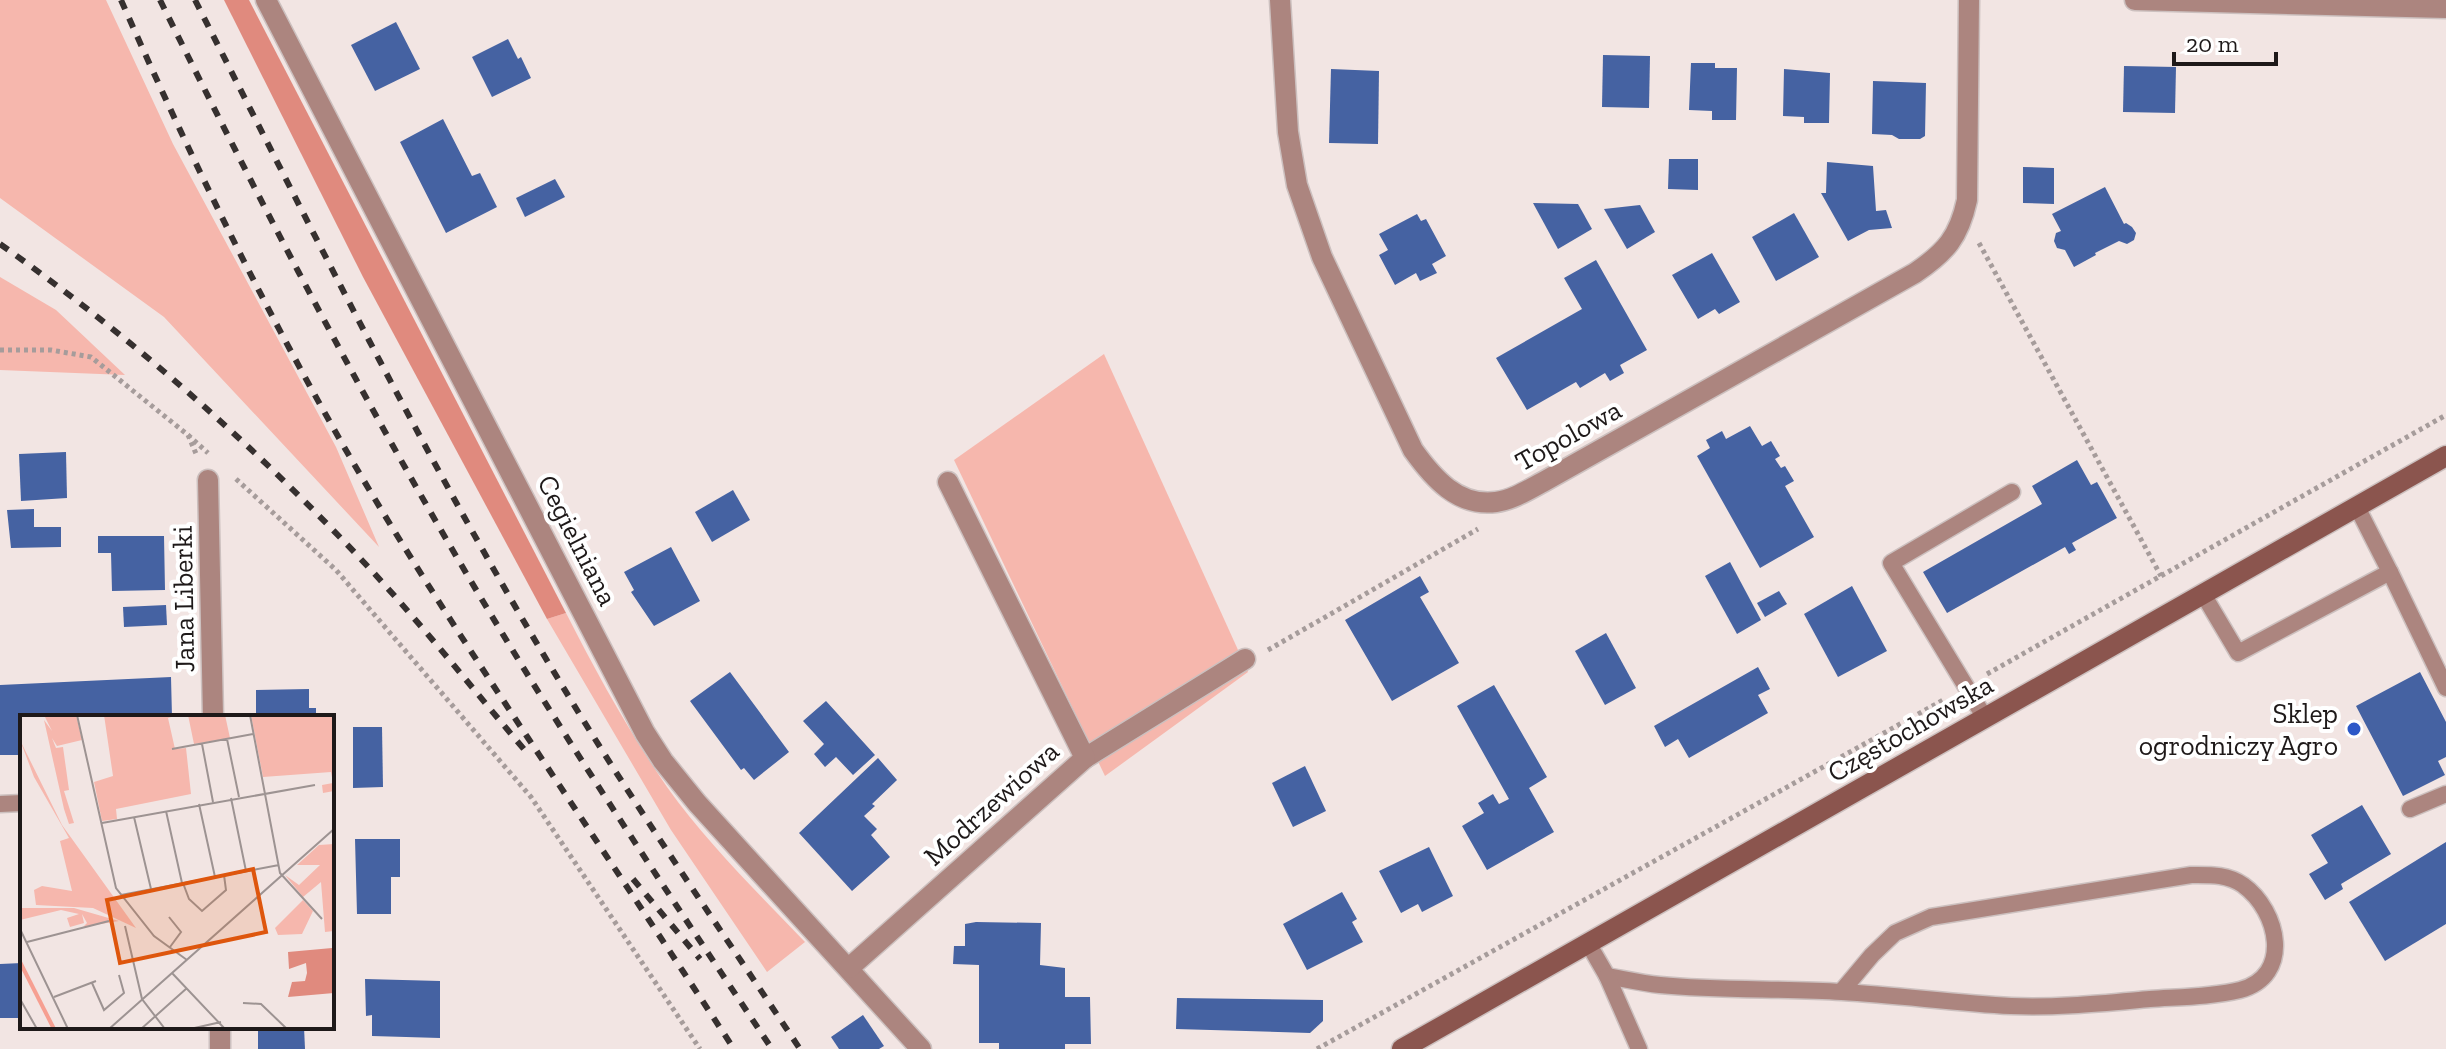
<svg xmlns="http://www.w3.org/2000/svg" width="2446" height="1049" viewBox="0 0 2446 1049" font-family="'Zilla Slab',serif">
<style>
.green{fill:#f6b7ad}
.forest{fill:#e08a7e}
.building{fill:#4562a2}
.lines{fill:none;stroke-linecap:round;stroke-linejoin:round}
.lane-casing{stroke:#ccc0bf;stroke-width:19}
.street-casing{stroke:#ccc0bf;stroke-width:23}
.secondary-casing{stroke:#ccc0bf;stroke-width:23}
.path{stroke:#a69c9b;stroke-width:5;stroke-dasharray:4 4;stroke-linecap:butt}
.lane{stroke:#ac857f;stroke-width:16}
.street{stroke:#ac857f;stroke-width:20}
.secondary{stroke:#8b554e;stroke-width:20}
.rail{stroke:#36302f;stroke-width:6;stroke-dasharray:10 10;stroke-linecap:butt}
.poi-dot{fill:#2d58c7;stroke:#fff;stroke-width:3}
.labels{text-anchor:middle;stroke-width:8;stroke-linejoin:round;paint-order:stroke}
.street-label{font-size:28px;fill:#1e1919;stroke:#fff}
.poi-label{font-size:28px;fill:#1e1919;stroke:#fff;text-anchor:end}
.inset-river{fill:none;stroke:#f69f91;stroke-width:4}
.inset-road{fill:none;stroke:#9d9392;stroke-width:2}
.view{fill:#de560d;fill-opacity:0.15;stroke:#de560d;stroke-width:4}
.inset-edge{fill:none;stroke:#1e1919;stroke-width:4}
</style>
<rect width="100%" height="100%" fill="#f2e5e3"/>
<g class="green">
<polygon points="0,0 106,0 173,144 336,447 379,547 164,317 0,198"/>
<polygon points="0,277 56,310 125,375 0,370"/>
<polygon points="1104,354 1248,672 1105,776 954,460"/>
<path d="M566 613C596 672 629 732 667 787 707 843 757 892 805 942L767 972 671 830 547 619Z"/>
</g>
<polygon class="forest" points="224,0 249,0 566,613 547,619 363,277"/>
<g class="building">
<polygon points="396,22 420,69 375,91 351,45"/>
<polygon points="508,39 518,59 521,57 531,78 492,97 472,57"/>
<polygon points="1603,55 1650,56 1649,108 1602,107"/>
<polygon points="1691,63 1715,63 1715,68 1737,68 1736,120 1712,120 1712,111 1689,110"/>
<polygon points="2124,66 2176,67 2175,113 2123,112"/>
<polygon points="1331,69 1379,71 1378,144 1329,143"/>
<polygon points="1784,69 1830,73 1829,123 1804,123 1804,117 1783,116"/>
<polygon points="1873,81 1926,83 1925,136 1920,139 1899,139 1892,135 1872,134"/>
<polygon points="443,119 472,176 480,173 497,207 446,233 400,142"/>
<polygon points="1669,159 1698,159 1698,190 1668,189"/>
<polygon points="1827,162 1873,166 1876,211 1886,210 1892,228 1869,230 1848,241 1821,193 1826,193"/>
<polygon points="2023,167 2054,168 2054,204 2023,203"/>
<polygon points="555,179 565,197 525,217 516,198"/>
<polygon points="2105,187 2124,224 2126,223 2132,227 2136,233 2134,240 2127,244 2119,241 2095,253 2096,255 2074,267 2065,250 2057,248 2054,241 2056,233 2061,231 2052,214"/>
<polygon points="1533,203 1578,204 1592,229 1558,249"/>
<polygon points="1640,205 1655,232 1627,249 1604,209"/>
<polygon points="1794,213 1819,257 1776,281 1752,237"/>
<polygon points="1417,214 1421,221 1426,219 1446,256 1432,264 1437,273 1420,281 1416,273 1395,285 1379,255 1388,250 1379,234"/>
<polygon points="1712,253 1740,302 1719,314 1715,309 1698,319 1672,275"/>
<polygon points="1596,260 1647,350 1620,365 1624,373 1610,381 1605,373 1580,388 1576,382 1527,410 1496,358 1582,309 1564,278"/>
<polygon points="1750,426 1762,446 1771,441 1780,456 1775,459 1781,468 1785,466 1794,481 1785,486 1814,537 1760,568 1697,456 1710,448 1706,440 1722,431 1726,439"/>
<polygon points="66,452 67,498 21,501 19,454"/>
<polygon points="2077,460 2091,485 2097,482 2117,518 2072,543 2076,550 2069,554 2065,547 1947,613 1923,572 2042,504 2032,486"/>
<polygon points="733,490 750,520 712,542 695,512"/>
<polygon points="34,509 34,527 61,527 61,547 11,548 7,510"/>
<polygon points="98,536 164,536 165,590 112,591 111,553 98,553"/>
<polygon points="671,547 700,601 654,626 631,592 634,590 624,572"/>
<polygon points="1730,562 1761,620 1737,634 1705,576"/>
<polygon points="1420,576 1429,592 1420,597 1459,663 1392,701 1345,620"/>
<polygon points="1852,586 1887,651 1838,677 1804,614"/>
<polygon points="1779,591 1787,604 1765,617 1757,603"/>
<polygon points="166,605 167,625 124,627 123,607"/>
<polygon points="1606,633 1636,688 1605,705 1575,651"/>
<polygon points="1758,667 1770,689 1758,695 1768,713 1689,758 1678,739 1665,747 1654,726"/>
<polygon points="730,672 789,752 754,780 744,768 741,770 690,701"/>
<polygon points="2420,672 2446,722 2446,757 2438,761 2445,775 2403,796 2356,706"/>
<polygon points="171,677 172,717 22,717 22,755 0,755 0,685"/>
<polygon points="1494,685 1547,777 1529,788 1554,832 1487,870 1462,826 1484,813 1478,803 1493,794 1499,804 1509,799 1457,706"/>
<polygon points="309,689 309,708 316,708 316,717 256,717 256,690"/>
<polygon points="826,701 875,755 853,775 836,757 825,767 814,754 824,744 803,721"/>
<polygon points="353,727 382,727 383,787 353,788"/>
<polygon points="878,758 897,780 872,804 875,806 864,816 877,829 871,835 890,857 852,891 799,833"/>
<polygon points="1305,766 1326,811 1293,827 1272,783"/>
<polygon points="2362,805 2391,854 2341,884 2343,889 2325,900 2309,874 2328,863 2311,835"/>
<polygon points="355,839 400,839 400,877 391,877 391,914 357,914"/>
<polygon points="2446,842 2446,924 2385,961 2349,902"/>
<polygon points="1429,847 1453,896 1422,912 1418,904 1401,913 1379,871"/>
<polygon points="1342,892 1357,919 1352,922 1363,942 1307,970 1283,924"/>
<polygon points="976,922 1041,923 1040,965 1065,968 1065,997 1090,997 1091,1044 1065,1044 1065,1049 999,1049 999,1043 979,1043 979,965 953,964 954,946 965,946 965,924"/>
<polygon points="22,963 22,1018 0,1018 0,964"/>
<polygon points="365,979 440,981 440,1038 372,1036 372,1015 366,1016"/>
<polygon points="1177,998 1323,1000 1323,1021 1310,1033 1176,1029"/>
<polygon points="863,1015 884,1046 879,1049 839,1049 831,1037"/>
<polygon points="258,1027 304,1027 305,1049 258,1049"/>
</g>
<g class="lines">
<defs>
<g id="lane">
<polyline points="2390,572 2446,688"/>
<polyline points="2203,594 2238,653 2390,572 2357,507"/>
<polyline points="1985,718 1891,563 2012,492"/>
<polyline points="0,804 22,803"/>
<polyline points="2410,809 2446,794"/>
<path d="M1588 943 1607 976C1624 979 1642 983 1660 985 1720 991 1782 988 1842 992 1898 995 1954 1003 2011 1006 2057 1008 2104 1003 2150 999 2179 997 2211 997 2240 990 2293 976 2279 911 2243 885 2227 874 2210 875 2191 875L1931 917 1895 933 1872 955 1841 992"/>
<polyline points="1607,976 1639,1049"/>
</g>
<g id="street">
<polyline points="266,0 645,733 663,761 697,803 921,1049"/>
<path d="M1280 0 1288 132 1297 185 1322 257 1413 450C1433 478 1458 507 1496 502 1512 500 1528 490 1543 482L1915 273C1946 252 1959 237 1967 200L1969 0"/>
<polyline points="2135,0 2446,8"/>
<polyline points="208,480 213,717"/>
<polyline points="1085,758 1245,659"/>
<polyline points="849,968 1085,758 948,482"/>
<polyline points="220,1027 220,1049"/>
</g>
<polyline id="secondary" points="1402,1049 2446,456"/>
</defs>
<use href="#lane" class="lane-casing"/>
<use href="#street" class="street-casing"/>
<use href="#secondary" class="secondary-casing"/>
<g class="path">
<polyline points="1979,243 2161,576"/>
<polyline points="0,350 51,350 91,357 188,435 197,456"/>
<polyline points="188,435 208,453"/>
<polyline points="236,479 336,570 531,797 700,1049"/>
<polyline points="1268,650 1478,529"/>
<polyline points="1987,674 2446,415"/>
<polyline points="1317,1049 1945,699"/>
</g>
<use href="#lane" class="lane"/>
<use href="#street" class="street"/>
<use href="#secondary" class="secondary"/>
<g class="rail">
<path d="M121 0C182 138 247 274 321 406 384 520 456 629 528 738 597 842 666 945 734 1049"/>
<path d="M160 0C263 208 370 414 490 613 579 761 676 905 772 1049"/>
<path d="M195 0C312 230 426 461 560 682 635 807 719 927 800 1049"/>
<path d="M0 244C130 336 248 440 357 555 417 618 471 687 528 754"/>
<polyline points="633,879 700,959"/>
</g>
</g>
<circle class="poi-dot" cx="2354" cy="729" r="8"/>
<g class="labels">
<g class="street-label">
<text transform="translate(1568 435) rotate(-29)" y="10">Topolowa</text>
<text transform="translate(578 540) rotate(63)" y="10">Cegielniana</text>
<text transform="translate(183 599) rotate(-91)" y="10">Jana Liberki</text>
<text transform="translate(1910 728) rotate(-30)" y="10">Częstochowska</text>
<text transform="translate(991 803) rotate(-42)" y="10">Modrzewiowa</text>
</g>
<g class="poi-label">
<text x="2338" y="723">Sklep<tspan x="2338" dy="32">ogrodniczy Agro</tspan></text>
</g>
</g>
<g transform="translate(20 715)">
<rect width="314" height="314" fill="#f2e5e3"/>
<path d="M24 0H56L62 25 37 31 32 23 36 33 43 32 49 75 44 76 54 108 49 109 44 94 24 5 32 16ZM84 0H158L148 3 155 34 166 33 171 79 96 94 97 104 82 106 74 67 93 61ZM168 0H205L210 23 174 29ZM231 0H314V76L303 78 302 70 313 68 311 57 243 62ZM0 25 42 110 116 213 73 193 16 190 14 175 22 171 52 176 40 126 49 123 14 62ZM314 129V216L305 217 301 167 283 182 265 160 279 170 300 150H277L299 130ZM283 185 293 196 282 219 258 220 255 213ZM0 193H54L99 206 63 212 67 208 62 199 64 208 50 212 47 203 59 199 41 195 0 205Z" fill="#f6b7ad"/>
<path d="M312 233 314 278 268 282 272 267 285 266 287 258 286 248 269 254 268 237Z" fill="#e08a7e"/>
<path class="inset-river" d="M0 247 34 314"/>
<path class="inset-road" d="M57 0 96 173 134 221 167 245M230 0 260 158 302 204M207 24 219 82M182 29 193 87M152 34 233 19M211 83 226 156M179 89 195 162M146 96 162 168M114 102 131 174M82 108 295 70M163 168 169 184 182 196 206 175 204 160M101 180 259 150M149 202 161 217 150 232M105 211 122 284 145 314M0 214 48 314M7 227 89 206M152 258 205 314M72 268 84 295 104 278 99 260M34 282 76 266M0 284 17 314M223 288 241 289 267 314M89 314 314 114M121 314 167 273M170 314 201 307"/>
<path class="view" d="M233 154 246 217 100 248 87 185Z"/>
<rect width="314" height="314" class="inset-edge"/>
</g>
<path d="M2174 52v12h102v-12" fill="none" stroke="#1e1919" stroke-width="4"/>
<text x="2186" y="52" font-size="24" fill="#1e1919" stroke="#ffffff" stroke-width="6" paint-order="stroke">20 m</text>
</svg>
